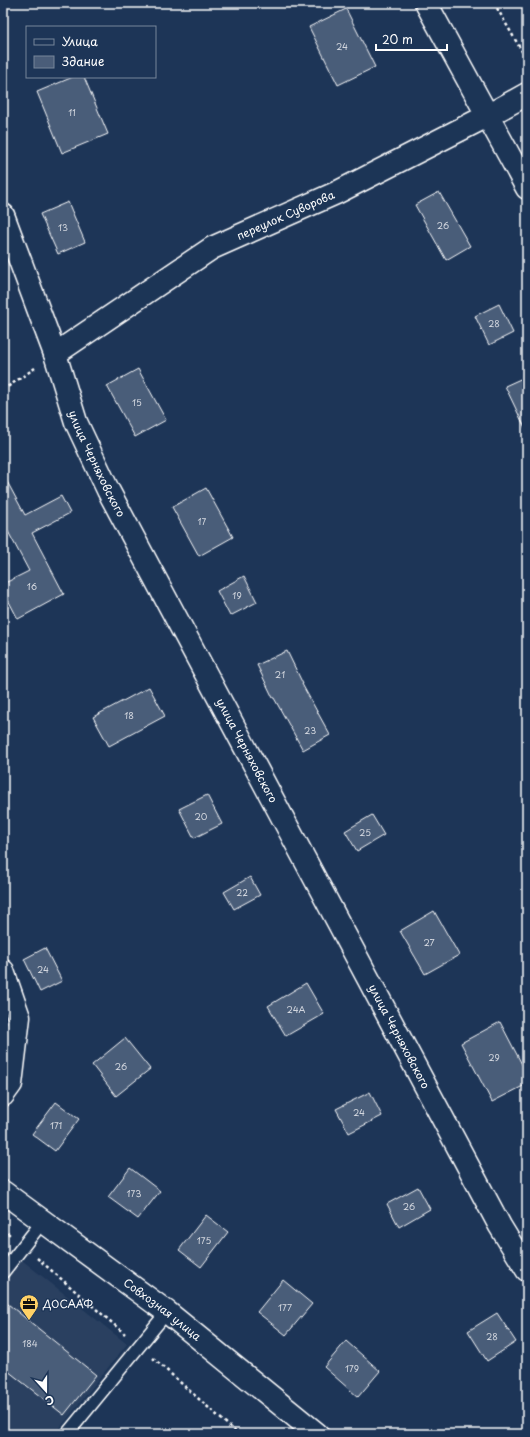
<svg xmlns="http://www.w3.org/2000/svg" width="530" height="1437" viewBox="0 0 530 1437" font-family="'Playpen Sans',sans-serif">
<style>
.built{fill:#2a4161}
.building{fill:#4a5d79;stroke:#fff}
.lines{fill:none;stroke-linecap:round;stroke-linejoin:round}
.service-casing{stroke:#fff;stroke-width:15}
.minor-casing{stroke:#fff;stroke-width:25}
.tertiary-casing{stroke:#fff;stroke-width:25}
.path{stroke:#fff;stroke-width:2.5;stroke-dasharray:3 3;stroke-linecap:butt}
.service{stroke:#1d3557;stroke-width:12}
.minor{stroke:#1d3557;stroke-width:22}
.tertiary{stroke:#1d3557;stroke-width:22}
.labels{text-anchor:middle;stroke-width:3;stroke-linejoin:round;paint-order:stroke}
.number-label{font-size:9px;fill:#d2d6de}
.street-label{font-size:11px;fill:#fff;stroke:#1d3557}
.poi-label{font-size:11px;fill:#fff;stroke:#1d3557;text-anchor:start}
</style>
<rect width="100%" height="100%" fill="#1d3557"/>
<filter id="ink" filterUnits="userSpaceOnUse"><feTurbulence type="fractalNoise" baseFrequency=".025" numOctaves="2"/><feDisplacementMap in="SourceGraphic" scale="8" xChannelSelector="R" yChannelSelector="G"/><feConvolveMatrix kernelMatrix="1 2 1 2 8 2 1 2 1" color-interpolation-filters="sRGB"/></filter>
<g filter="url(#ink)">
<polygon class="built" points="3,1245 127,1344 55,1434 3,1434"/>
<g class="building">
<polygon points="346,9 375,67 338,85 309,27"/>
<polygon points="73,77 84,77 108,134 62,153 37,92"/>
<polygon points="439,192 470,246 446,260 415,205"/>
<polygon points="68,202 85,242 58,254 40,214"/>
<polygon points="499,304 513,333 489,345 475,316"/>
<polygon points="138,369 166,420 135,437 107,386"/>
<polygon points="527,376 527,432 505,386"/>
<polygon points="3,474 25,515 61,496 70,513 32,533 64,594 18,619 3,590 3,584 29,571 3,522"/>
<polygon points="206,488 233,537 199,556 172,507"/>
<polygon points="244,576 257,602 230,616 217,591"/>
<polygon points="287,651 303,684 302,684 330,735 303,750 274,698 273,698 257,665"/>
<polygon points="149,687 165,716 109,746 93,717"/>
<polygon points="207,795 222,824 194,838 179,809"/>
<polygon points="372,815 384,835 357,851 345,831"/>
<polygon points="250,877 260,895 234,909 224,892"/>
<polygon points="434,911 459,955 425,974 400,931"/>
<polygon points="45,948 62,981 40,992 24,959"/>
<polygon points="306,983 324,1014 286,1036 268,1006"/>
<polygon points="500,1022 527,1074 527,1084 492,1102 461,1043"/>
<polygon points="125,1038 150,1069 116,1096 92,1065"/>
<polygon points="370,1092 382,1116 349,1133 336,1109"/>
<polygon points="56,1102 79,1119 55,1151 32,1134"/>
<polygon points="130,1168 160,1191 138,1219 108,1197"/>
<polygon points="418,1187 430,1209 399,1227 387,1204"/>
<polygon points="206,1215 228,1232 201,1267 179,1250"/>
<polygon points="283,1280 312,1304 286,1335 257,1312"/>
<polygon points="3,1300 96,1375 64,1415 3,1367"/>
<polygon points="497,1313 516,1342 487,1361 468,1331"/>
<polygon points="346,1341 380,1371 358,1397 324,1367"/>
</g>
<g class="lines">
<defs>
<g id="service">
<polyline points="3,1272 43,1221"/>
<polyline points="67,1434 167,1312"/>
</g>
<g id="minor">
<polyline points="426,3 527,188"/>
<path id="s1" d="M3 215 55 354 76 422 108 490 500 1226 527 1270"/>
<path id="s2" d="M55 354 212 248 336 193 487 116 527 94"/>
<polyline points="3,971 19,1017 11,1084 3,1095"/>
</g>
<g id="tertiary">
<path id="s3" d="M3 1192 167 1312 317 1434"/>
</g>
</defs>
<use href="#service" class="service-casing"/>
<use href="#minor" class="minor-casing"/>
<use href="#tertiary" class="tertiary-casing"/>
<g class="path">
<polyline points="494,3 527,60"/>
<polyline points="3,390 35,368"/>
<polyline points="3,1229 10,1235"/>
<polyline points="37,1258 125,1334"/>
<polyline points="153,1358 238,1434"/>
</g>
<use href="#service" class="service"/>
<use href="#minor" class="minor"/>
<use href="#tertiary" class="tertiary"/>
</g>
</g>
<defs>
<symbol id="office-pin" viewBox="-11 -11 22 30"><path d="M0 17L-7.5 6A9.5 9.5 0 1 1 7.5 6Z" fill="#ffd166" stroke="#1d3557"/><path d="M-6-3h4V-5.5h4V-3h4V5H-6ZM-1-4.5V-3h2v-1.5ZM-6 0V1H6V0Z" fill="#111"/></symbol>
</defs>
<g fill-rule="evenodd">
<use href="#office-pin" x="18" y="1293" width="22" height="30"/>
</g>
<g class="labels">
<g class="number-label">
<text x="342" y="50">24</text>
<text x="72" y="116">11</text>
<text x="443" y="229">26</text>
<text x="63" y="231">13</text>
<text x="494" y="327">28</text>
<text x="137" y="406">15</text>
<text x="202" y="525">17</text>
<text x="32" y="590">16</text>
<text x="237" y="599">19</text>
<text x="280" y="678">21</text>
<text x="129" y="719">18</text>
<text x="310" y="734">23</text>
<text x="201" y="820">20</text>
<text x="365" y="836">25</text>
<text x="242" y="896">22</text>
<text x="429" y="946">27</text>
<text x="43" y="973">24</text>
<text x="296" y="1013">24А</text>
<text x="494" y="1061">29</text>
<text x="121" y="1070">26</text>
<text x="359" y="1116">24</text>
<text x="56" y="1129">171</text>
<text x="134" y="1197">173</text>
<text x="409" y="1210">26</text>
<text x="204" y="1244">175</text>
<text x="285" y="1311">177</text>
<text x="492" y="1340">28</text>
<text x="30" y="1347">184</text>
<text x="352" y="1372">179</text>
</g>
<g class="street-label">
<text dy="4" stroke="none"><textPath href="#s2" startOffset="270">переулок Суворова</textPath></text>
<text dy="4" stroke="none"><textPath href="#s1" startOffset="266">улица Черняховского</textPath></text>
<text dy="4" stroke="none"><textPath href="#s1" startOffset="590">улица Черняховского</textPath></text>
<text dy="4" stroke="none"><textPath href="#s1" startOffset="914">улица Черняховского</textPath></text>
<text dy="4" stroke="none"><textPath href="#s3" startOffset="198">Совхозная улица</textPath></text>
</g>
<g class="poi-label">
<text x="43" y="1308">ДОСААФ</text>
</g>
</g>
<rect width="530" height="1437" fill="none" stroke="#1d3557" stroke-width="16"/>
<rect x="8" y="8" width="514" height="1421" fill="none" stroke="#fff" stroke-width="1.5" filter="url(#ink)"/>
<rect x="26" y="26" width="130" height="52" fill="#1d3557" stroke="#77869a"/>
<rect x="34" y="39" width="20" height="6" fill="#1d3557" stroke="#77869a"/>
<text x="62" y="46" font-size="12" fill="#ffffff">Улица</text>
<rect x="34" y="56" width="20" height="12" fill="#4a5d79" stroke="#77869a"/>
<text x="62" y="66" font-size="12" fill="#ffffff">Здание</text>
<g transform="translate(46 1391) rotate(159)" stroke="#1d3557" stroke-width="3" paint-order="stroke">
<path d="M0-3L7 15L0 10L-7 15Z" fill="#ffffff"/>
<text y="-6" font-size="11" font-weight="bold" text-anchor="middle" fill="#ffffff">С</text>
</g>
<path d="M376 44v6h71v-6" fill="none" stroke="#ffffff" stroke-width="2"/>
<text x="382" y="44" font-size="12" fill="#ffffff" stroke="#1d3557" stroke-width="3" paint-order="stroke">20 m</text>
</svg>
